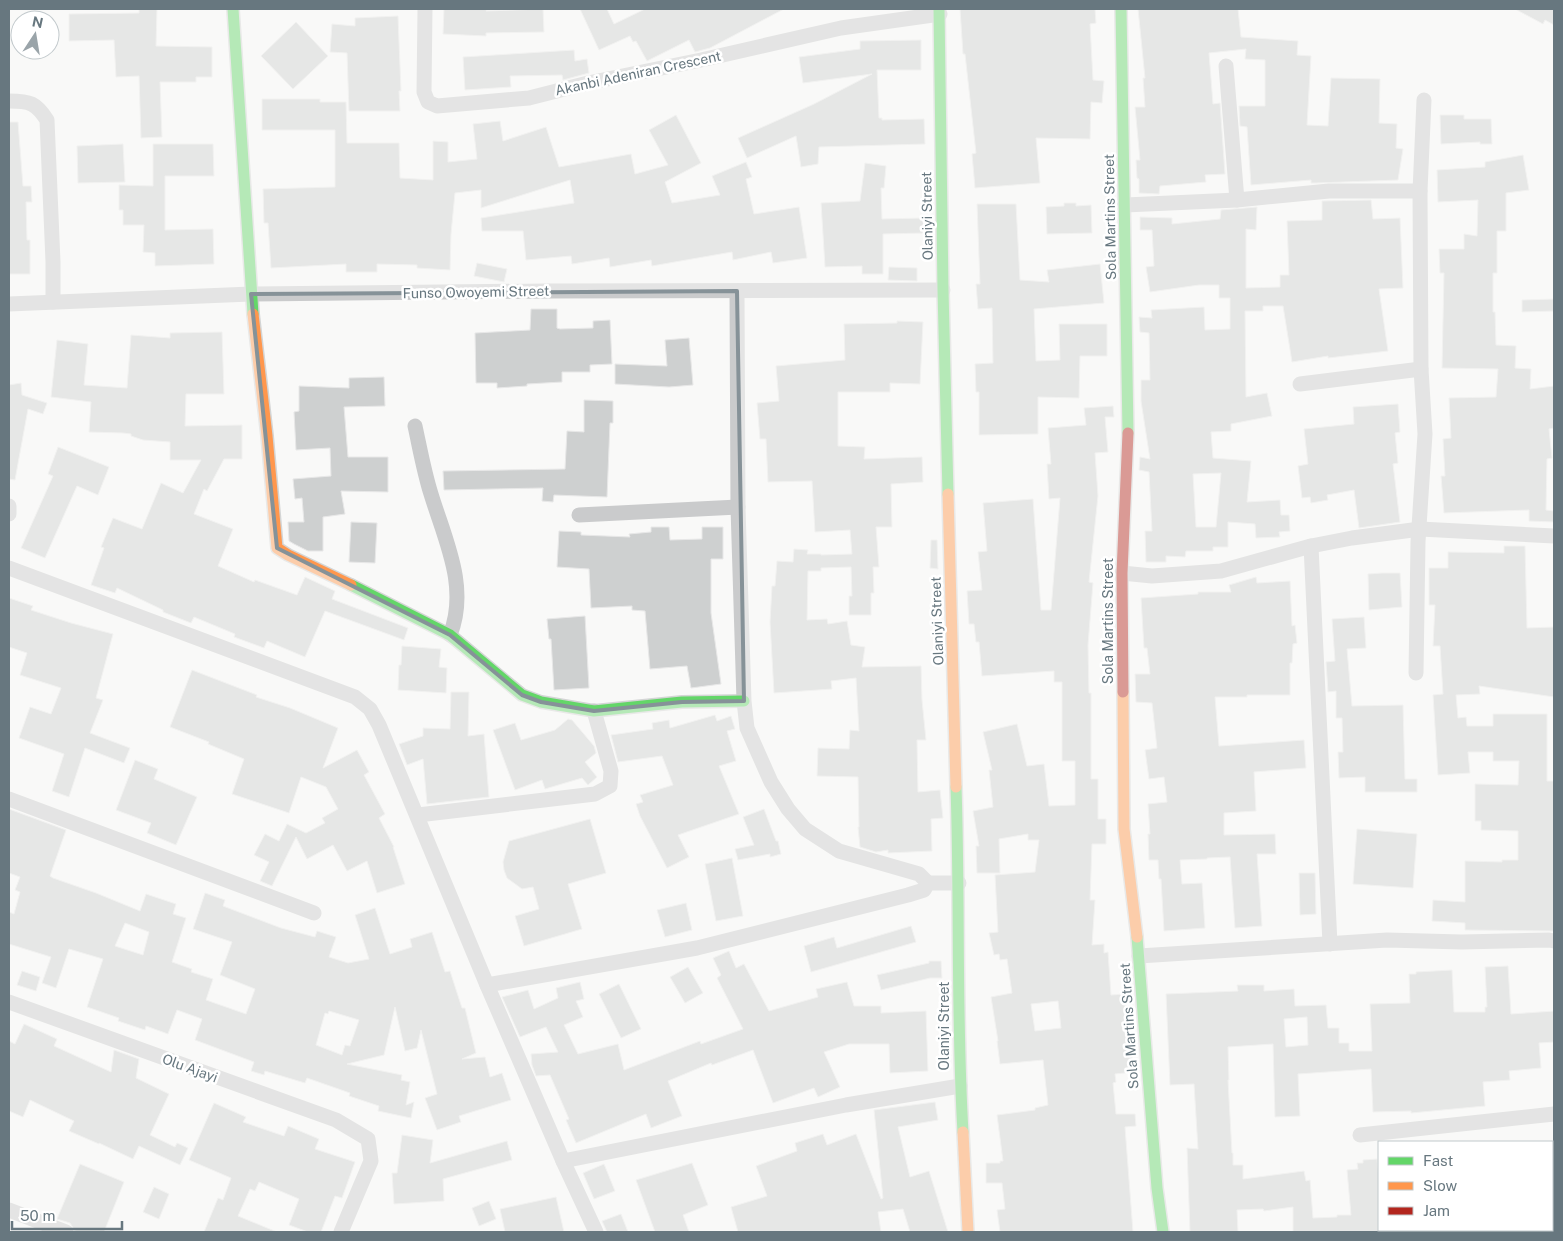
<svg xmlns="http://www.w3.org/2000/svg" width="1563" height="1241" viewBox="0 0 1563 1241" font-family="'Public Sans',sans-serif">
<style>
.building{fill:#ced0d0;stroke:#e8e8e8;fill-rule:evenodd}
.lines{fill:none;stroke-linecap:round;stroke-linejoin:round}
.fast-casing{stroke:#d4d5d5;stroke-width:14}
.slow-casing{stroke:#d4d5d5;stroke-width:14}
.jam-casing{stroke:#d4d5d5;stroke-width:14}
.street{stroke:#cacbcc;stroke-width:15}
.fast{stroke:#63d668;stroke-width:11}
.slow{stroke:#ff974d;stroke-width:11}
.jam{stroke:#b3261e;stroke-width:11}
.marked{fill:none;stroke:#869298;stroke-width:4;stroke-linejoin:round}
.labels{text-anchor:middle;stroke-width:5;stroke-linejoin:round;paint-order:stroke}
.street-label{font-size:14px;fill:#67777f;stroke:#fff}
</style>
<rect width="100%" height="100%" fill="#f9f9f8"/>
<g class="building">
<polygon points="139,9 157,9 156,46 212,47 212,77 196,77 196,82 160,82 162,137 141,138 139,76 116,77 114,40 69,41 69,14 139,13"/>
<polygon points="444,9 487,9 486,11 543,9 544,32 486,33 486,36 443,34"/>
<polygon points="580,9 607,9 614,24 645,9 784,9 710,48 695,52 689,40 647,61 636,41 633,42 630,36 599,50"/>
<polygon points="960,9 1095,9 1096,23 1090,24 1093,80 1104,81 1102,103 1091,102 1090,139 1036,138 1040,183 975,188 972,154 976,153 965,54 963,54"/>
<polygon points="1138,9 1238,9 1241,37 1298,41 1297,55 1311,56 1307,125 1328,126 1331,78 1380,79 1379,123 1397,124 1396,148 1403,149 1398,180 1316,183 1311,183 1311,180 1251,185 1247,127 1240,126 1239,106 1265,106 1265,60 1245,59 1246,49 1209,53 1213,104 1220,103 1225,174 1205,175 1206,182 1160,186 1159,194 1139,193 1139,179 1137,178 1136,160 1140,160 1135,107 1145,107 1143,78 1145,78"/>
<polygon points="1515,9 1554,9 1554,25 1545,20 1543,24"/>
<polygon points="398,16 401,91 399,91 400,111 349,111 347,53 330,52 332,24 355,26 355,18"/>
<polygon points="296,22 328,56 293,89 261,56"/>
<polygon points="921,40 921,70 877,70 879,118 882,118 882,120 924,119 925,144 819,147 818,164 801,167 796,136 747,158 738,138 814,104 872,74 803,83 799,57 860,49 860,41"/>
<polygon points="574,50 575,61 587,59 589,73 563,80 562,75 510,76 511,87 465,90 463,57"/>
<polygon points="262,99 320,99 320,102 346,102 347,143 399,143 400,178 433,180 433,141 448,142 448,162 477,159 473,124 500,121 503,141 546,127 559,167 631,154 635,174 668,165 649,130 676,115 701,163 665,182 672,203 720,195 712,176 746,162 752,177 746,179 754,214 799,207 807,258 773,263 771,252 733,260 732,252 652,266 651,260 610,267 609,258 572,264 571,256 526,260 523,231 482,231 481,218 574,203 570,180 481,208 481,190 455,193 451,234 450,270 417,268 417,265 377,264 377,272 346,272 346,264 271,268 268,223 264,223 263,189 335,187 335,130 262,130"/>
<polygon points="1440,115 1464,115 1464,119 1491,119 1492,144 1480,144 1480,142 1441,144"/>
<polygon points="9,122 18,122 23,186 31,186 32,202 26,202 27,240 30,240 30,274 9,274"/>
<polygon points="123,144 125,182 78,183 77,146"/>
<polygon points="153,144 213,144 214,176 165,176 165,230 213,229 214,264 155,266 155,253 143,252 144,225 123,225 123,210 119,210 119,185 153,186"/>
<polygon points="1523,155 1529,190 1506,193 1506,231 1497,231 1497,273 1493,273 1493,312 1495,312 1496,345 1516,346 1515,368 1531,369 1530,389 1554,386 1554,428 1549,429 1552,458 1547,459 1546,510 1554,511 1554,522 1529,521 1529,510 1444,513 1441,476 1445,476 1443,439 1451,438 1449,398 1496,397 1498,369 1442,368 1444,273 1440,273 1439,249 1464,249 1464,234 1477,236 1478,200 1438,202 1437,170 1485,167 1485,162"/>
<polygon points="865,163 886,166 884,188 881,188 882,219 923,218 924,233 883,234 883,274 862,274 862,266 825,267 821,203 860,201"/>
<path d="M1371 200 1373 219 1400 218 1403 288 1379 289 1388 351 1328 358V356L1292 362 1283 306H1263V311H1245L1246 397 1267 393 1272 416 1231 424V431L1211 432 1213 458 1251 461 1247 502 1280 500 1281 515H1289L1290 531 1279 532 1280 537 1256 538 1255 524 1228 522V547H1213V551H1186L1185 557 1166 556V562H1146L1145 531H1152L1149 472 1139 470 1140 457 1150 459 1141 401V380H1150L1149 333 1140 332 1139 317 1152 318 1151 310 1204 307 1205 330 1230 329V298H1219V285H1199L1150 292 1146 267 1154 266 1152 230H1140V217L1172 218V224L1220 219 1221 210 1257 207 1256 230 1246 229V288L1280 287V275H1289L1287 221 1322 220V201ZM1221 473 1216 527H1196L1193 474Z"/>
<polygon points="1064,203 1076,203 1076,206 1091,205 1092,233 1047,234 1046,207 1064,206"/>
<polygon points="977,204 1016,204 1020,280 1049,282 1047,270 1100,264 1104,303 1034,309 1036,361 1060,360 1059,324 1107,324 1107,356 1080,356 1079,398 1038,397 1038,434 979,435 979,392 976,392 975,364 993,363 992,308 978,309 976,284 980,284"/>
<polygon points="477,263 507,269 504,282 474,276"/>
<polygon points="889,267 917,268 917,281 888,280"/>
<polygon points="1554,299 1554,311 1522,312 1522,300"/>
<polygon points="531,309 557,309 557,328 560,329 593,328 593,321 610,320 612,364 590,365 590,372 562,372 562,382 527,384 527,386 497,388 497,383 476,383 475,333 530,330"/>
<polygon points="897,321 923,322 920,384 890,383 890,392 838,392 838,446 865,447 864,459 922,457 923,482 891,484 892,527 876,527 879,567 873,567 874,593 871,593 871,615 849,615 849,596 852,596 851,567 821,568 821,571 808,571 807,620 827,619 828,624 847,621 851,645 865,647 862,667 921,666 922,700 926,740 917,740 918,792 940,790 943,818 931,819 932,851 888,853 888,850 876,852 860,847 858,827 859,827 858,777 817,776 818,748 849,749 850,730 859,731 856,678 831,681 832,689 774,693 770,622 772,586 775,586 777,561 793,562 794,549 808,550 807,554 821,554 821,555 852,554 850,530 815,532 812,481 768,482 766,439 760,439 757,403 779,401 776,366 845,360 844,324 897,323"/>
<polygon points="222,332 224,394 186,394 185,426 242,425 242,459 224,459 207,491 204,489 194,514 233,529 218,566 254,582 255,580 297,595 305,577 335,591 332,599 408,628 404,640 325,611 305,657 267,641 264,648 234,637 235,634 194,617 191,623 163,612 163,610 117,588 115,593 91,585 104,548 101,547 113,518 142,529 161,483 183,493 201,460 170,460 170,442 143,440 131,436 131,434 123,433 89,432 91,402 51,397 57,340 88,344 84,385 127,388 131,335 170,338 170,333"/>
<polygon points="689,338 693,385 669,387 615,384 615,364 667,366 665,340"/>
<polygon points="384,377 385,406 344,407 348,457 388,457 388,492 341,491 345,514 323,517 323,551 308,551 294,544 289,541 288,522 304,522 302,498 295,499 293,479 331,476 330,448 296,450 294,412 299,411 299,386 349,388 349,378"/>
<polygon points="21,383 22,395 47,403 43,414 28,409 15,480 9,479 9,385"/>
<polygon points="584,400 613,401 613,423 610,423 607,497 554,495 553,502 542,501 543,488 444,490 443,471 565,469 567,431 584,432"/>
<polygon points="1398,404 1400,432 1395,433 1398,463 1393,464 1400,522 1359,528 1354,490 1327,495 1328,500 1311,503 1310,497 1302,498 1298,466 1308,464 1304,429 1354,424 1353,407"/>
<path d="M1113 406 1114 417H1105L1108 452 1095 453 1098 496 1089 582 1093 583 1088 645 1089 693H1091V779H1098V819H1106V844H1092L1090 900H1095L1092 945 1104 944V953L1108 952 1111 995 1125 994 1129 1032H1130L1134 1072 1115 1074 1116 1082 1113 1083 1116 1114H1135L1136 1126 1125 1127 1133 1232H1000L997 1210 1005 1209 1002 1183H986V1163H1000V1161H1003L997 1115 1035 1110V1108L1048 1105 1043 1060 1000 1064 997 1041H998L991 997 1012 993 1007 959 1000 960 999 954 994 955 989 933 998 932 995 875 1035 872 1039 840H1028V834L999 839 1000 873H977L976 846H979L973 811 993 807 989 770H992L983 732 1017 724 1027 766 1044 764 1049 806 1075 805V761H1062V682H1054V671L982 676 979 642H976L974 624H969L967 591 982 590 978 552 987 551 983 503 1033 499 1041 610H1051L1060 498 1049 499 1047 464H1051L1048 428 1086 425 1084 408ZM1058 1001 1061 1028 1035 1031 1031 1004Z"/>
<polygon points="58,447 109,467 98,495 77,486 45,558 21,548 53,476 48,474"/>
<polygon points="351,522 377,523 375,563 349,562"/>
<polygon points="651,527 669,527 670,540 702,539 702,527 723,527 723,559 711,559 711,613 721,684 691,688 687,666 650,669 645,611 632,610 632,606 591,608 589,569 557,567 559,531 581,532 581,535 630,537 629,534 651,532"/>
<polygon points="931,540 937,540 938,569 930,568"/>
<polygon points="1504,546 1525,546 1527,628 1554,627 1554,697 1479,686 1480,694 1456,695 1458,718 1466,717 1467,726 1493,726 1493,714 1547,714 1547,781 1554,781 1554,931 1465,930 1465,923 1432,921 1433,900 1465,902 1465,861 1502,862 1502,860 1518,860 1518,831 1481,830 1481,821 1475,821 1475,784 1518,785 1519,761 1493,761 1493,752 1468,752 1470,773 1438,775 1433,695 1443,694 1440,646 1433,646 1435,605 1429,605 1429,568 1448,568 1448,552 1504,553"/>
<polygon points="1382,573 1400,573 1402,607 1369,610 1368,574"/>
<polygon points="1256,577 1257,583 1290,581 1292,626 1295,625 1297,643 1293,644 1292,663 1290,663 1290,695 1247,695 1247,697 1215,697 1219,746 1304,740 1306,768 1254,772 1256,811 1224,813 1224,835 1275,834 1276,854 1257,854 1262,926 1235,928 1230,857 1207,858 1207,859 1180,860 1182,884 1202,883 1205,928 1164,931 1161,879 1159,879 1158,860 1149,860 1148,834 1150,834 1148,804 1167,802 1164,777 1149,779 1145,750 1157,748 1152,703 1136,702 1135,674 1150,674 1147,648 1144,648 1141,598 1198,594 1198,592 1231,592 1229,585"/>
<polygon points="9,598 33,606 31,610 71,623 113,634 96,698 103,700 90,733 130,748 124,763 85,748 69,797 52,791 64,754 19,738 30,707 51,714 61,688 20,675 27,653 9,647"/>
<polygon points="585,616 589,688 554,690 551,639 549,639 547,619"/>
<polygon points="1364,617 1366,648 1347,649 1352,706 1403,705 1405,779 1417,779 1417,792 1365,792 1365,777 1339,778 1338,752 1343,752 1342,718 1336,718 1336,691 1328,692 1326,662 1335,661 1332,619"/>
<polygon points="402,646 441,649 439,667 447,668 446,693 398,690 399,665 401,665"/>
<polygon points="192,670 257,695 256,697 290,708 338,728 323,768 357,750 369,772 364,775 385,814 379,818 394,847 393,847 405,884 377,893 367,861 347,871 333,845 307,859 296,837 272,886 260,881 269,862 254,855 265,834 279,841 287,824 306,833 325,823 322,818 338,809 326,787 301,777 289,813 232,794 244,759 208,744 209,742 170,727"/>
<polygon points="451,692 469,692 468,736 484,734 489,797 427,804 423,759 407,765 399,744 423,736 423,728 450,729"/>
<polygon points="715,715 717,721 731,716 735,729 727,731 736,761 719,766 739,814 678,835 689,857 667,868 640,816 636,804 643,802 640,795 673,785 662,756 618,762 611,735 653,729 652,723 669,720 670,728"/>
<polygon points="568,719 572,720 594,746 596,753 585,762 597,777 588,785 582,778 545,789 542,780 515,790 493,730 515,723 521,740 555,730"/>
<polygon points="135,760 158,769 154,779 197,797 176,845 147,833 151,823 116,810"/>
<path d="M9 809 66 830 50 876 53 878 96 893 140 911 146 894 176 904 173 914 186 918 172 962 192 969 191 972 213 979 206 1000 246 1014 255 989 220 975 232 942 193 929 205 893 225 900 223 906 281 928 315 937 317 931 336 937 329 957 348 963 369 959 355 915 375 908 390 954 412 947 410 939 432 932 445 972 450 971 462 1008H465L476 1053 462 1059 485 1057 490 1077 502 1073 511 1100 459 1116 461 1122 437 1130 425 1098 437 1094 421 1030 417 1048 405 1051 395 1007 384 1055 347 1064 402 1075 401 1080 410 1082 406 1105 414 1102 411 1118 378 1111 379 1106 349 1096 350 1093 307 1078 305 1083 265 1071 264 1075 251 1071 254 1062 195 1040 202 1019 177 1010 168 1034 146 1026 145 1030 118 1021 119 1018 87 1007 103 959 69 949 56 988 42 983 51 957 9 944V912L14 914 20 892 15 890 20 877 9 873ZM125 923 149 932 143 955 115 946ZM329 1011 359 1020 350 1046 345 1045 342 1055 316 1045 325 1013 328 1014Z"/>
<polygon points="764,809 776,841 778,841 781,854 770,857 770,854 738,860 735,849 754,845 743,817"/>
<polygon points="590,819 606,873 568,884 582,929 524,946 515,916 539,909 533,887 522,889 507,878 504,870 503,862 509,841"/>
<polygon points="1357,829 1417,834 1413,888 1353,884"/>
<polygon points="732,858 743,916 716,921 705,864"/>
<polygon points="1299,873 1315,873 1316,914 1300,915"/>
<polygon points="686,903 692,930 665,937 657,910"/>
<polygon points="911,926 916,942 811,972 804,946 834,937 837,948"/>
<polygon points="729,951 736,968 744,964 769,1011 818,997 816,989 847,982 854,1006 881,1006 881,1013 926,1011 928,1071 890,1073 889,1044 849,1044 824,1052 840,1087 818,1097 814,1088 773,1103 753,1050 712,1065 711,1063 668,1081 682,1116 651,1128 646,1114 576,1143 566,1120 569,1119 550,1075 536,1076 532,1065 531,1054 558,1052 546,1027 520,1037 502,997 528,990 534,1009 558,998 556,988 580,982 584,999 576,1001 583,1017 564,1025 578,1054 618,1044 624,1070 700,1041 701,1044 743,1029 717,978 721,975 713,958"/>
<polygon points="929,961 941,961 942,978 930,978 881,990 877,975 929,963"/>
<path d="M1508 966 1511 1014 1554 1011V1042L1539 1043 1541 1068 1509 1071 1510 1080 1483 1082 1485 1106 1411 1113V1111L1373 1112 1371 1069 1298 1074 1300 1116 1275 1117 1273 1044 1228 1047 1229 1080H1228L1232 1153H1233V1165H1243V1179L1304 1171 1306 1181 1310 1180 1313 1218 1337 1217V1215H1351L1347 1170 1358 1169 1357 1163H1363V1160L1377 1159 1379 1178V1232H1293V1207L1264 1211 1263 1209 1237 1210 1238 1232H1190L1187 1148 1198 1149 1194 1084 1170 1085 1166 994 1238 991 1237 985H1264V991L1294 989 1295 1006 1326 1005 1328 1028H1339V1043H1349V1051H1372L1370 1004 1410 1003 1409 974H1416V972L1452 970 1454 1012H1485V1007H1487L1485 967ZM1307 1017 1308 1045 1286 1047 1284 1019Z"/>
<polygon points="688,967 703,993 685,1003 670,977"/>
<polygon points="22,971 40,977 36,991 17,985"/>
<polygon points="619,984 641,1029 621,1038 599,994"/>
<polygon points="24,1024 57,1039 54,1046 111,1072 114,1050 139,1059 136,1078 169,1094 150,1135 175,1147 177,1143 188,1148 180,1165 139,1146 133,1159 99,1143 99,1144 69,1131 74,1121 30,1100 23,1117 9,1111 9,1041 15,1044"/>
<polygon points="935,1102 938,1120 898,1127 910,1177 929,1171 948,1232 910,1232 903,1209 878,1212 881,1232 738,1232 731,1207 767,1196 756,1166 797,1151 795,1143 823,1134 827,1145 856,1134 881,1199 883,1198 874,1110"/>
<polygon points="214,1103 246,1117 243,1122 284,1136 288,1126 319,1139 315,1149 355,1162 342,1198 335,1196 321,1232 308,1232 289,1225 299,1199 259,1182 255,1191 250,1189 238,1216 277,1232 204,1232 218,1198 223,1200 231,1178 189,1160"/>
<polygon points="402,1135 433,1140 430,1163 507,1141 512,1160 443,1179 444,1201 394,1204 392,1173 397,1173"/>
<polygon points="692,1163 708,1205 683,1215 689,1232 655,1232 636,1180"/>
<polygon points="80,1164 124,1182 104,1232 79,1232 75,1231 70,1223 57,1219"/>
<polygon points="604,1164 615,1191 594,1199 583,1173"/>
<polygon points="154,1187 169,1194 159,1219 143,1212"/>
<polygon points="556,1197 564,1232 505,1232 500,1209"/>
<polygon points="489,1201 496,1219 479,1226 472,1208"/>
<polygon points="621,1214 628,1232 607,1232 602,1221"/>
</g>
<g class="lines">
<defs>
<g id="fast">
<polyline points="233,9 253,314"/>
<polyline points="939,9 943,290 948,494"/>
<polyline points="1121,9 1128,433"/>
<polyline points="351,585 450,635 522,695 541,702 594,711 682,702 744,701"/>
<path d="M956 787C960 902 956 1017 963 1132"/>
<polyline points="1137,937 1157,1188 1163,1232"/>
</g>
<g id="slow">
<polyline points="253,314 267,436 277,548 288,555 351,585"/>
<polyline points="948,494 956,787"/>
<polyline points="1123,692 1124,829 1137,937"/>
<polyline points="963,1132 968,1232"/>
</g>
<polyline id="jam" points="1123,692 1122,573 1128,433"/>
</defs>
<use href="#fast" class="fast-casing"/>
<use href="#slow" class="slow-casing"/>
<use href="#jam" class="jam-casing"/>
<g class="street">
<polyline points="425,9 424,92 428,102 437,106 529,98 588,83 701,60 841,28 940,14"/>
<polyline points="1226,66 1237,200"/>
<path d="M9 101C30 101 36 103 47 120L53 262V302"/>
<polyline points="1125,205 1237,200 1329,191 1420,191"/>
<polyline points="737,291 738,507 744,701 747,728 771,782 788,809 805,829 839,851 919,874 928,883"/>
<polyline points="9,304 251,294 546,291 943,290"/>
<polyline points="1300,384 1421,369"/>
<path d="M415 426C420 449 424 472 431 494 445 540 469 587 450 635"/>
<polyline points="9,506 9,514"/>
<polyline points="579,515 738,507"/>
<polyline points="1311,546 1330,944"/>
<polyline points="9,568 355,697 370,709 379,725 487,985 563,1161 596,1232"/>
<polyline points="1122,573 1152,576 1221,571 1311,546 1352,538 1420,529 1554,536"/>
<polyline points="1416,673 1418,542 1425,434 1421,369 1420,191 1424,100"/>
<polyline points="9,799 314,913"/>
<polyline points="418,815 595,794 610,786 611,771 594,711"/>
<polyline points="1139,956 1387,940 1462,942 1549,940 1554,941"/>
<polyline points="487,985 697,948 908,895 924,890 928,883 959,883"/>
<polyline points="9,1002 336,1120 368,1139 371,1161 341,1232"/>
<polyline points="1360,1135 1554,1114"/>
<polyline points="563,1161 846,1105 960,1086"/>
<polyline points="9,1210 66,1232"/>
</g>
<use href="#fast" class="fast"/>
<use href="#slow" class="slow"/>
<use href="#jam" class="jam"/>
</g>
<path d="M0 0H1563V1241H0ZM737 291 744 701 682 702 594 711 541 702 522 695 450 635 277 548 251 294Z" fill="#f9f9f8" fill-opacity=".55" fill-rule="evenodd"/>
<path class="marked" d="M737 291 744 701 682 702 594 711 541 702 522 695 450 635 277 548 251 294Z"/>
<g class="labels">
<g class="street-label">
<text transform="translate(638 73) rotate(-12)" y="5">Akanbi Adeniran Crescent</text>
<text transform="translate(927 216) rotate(-91)" y="5">Olaniyi Street</text>
<text transform="translate(1110 217) rotate(-91)" y="5">Sola Martins Street</text>
<text transform="translate(476 292) rotate(-1)" y="5">Funso Owoyemi Street</text>
<text transform="translate(937 621) rotate(-92)" y="5">Olaniyi Street</text>
<text transform="translate(1108 621) rotate(-90)" y="5">Sola Martins Street</text>
<text transform="translate(944 1026) rotate(-90)" y="5">Olaniyi Street</text>
<text transform="translate(1129 1026) rotate(-94)" y="5">Sola Martins Street</text>
<text transform="translate(190 1068) rotate(20)" y="5">Olu Ajayi</text>
</g>
</g>
<rect width="1563" height="1241" fill="none" stroke="#67777f" stroke-width="20"/>
<rect x="1378" y="1141" width="175" height="90" fill="#ffffff" stroke="#c2c9cc"/>
<rect x="1388" y="1157" width="25" height="8" fill="#63d668" stroke="#c2c9cc"/>
<text x="1423" y="1166" font-size="15" fill="#67777f">Fast</text>
<rect x="1388" y="1182" width="25" height="8" fill="#ff974d" stroke="#c2c9cc"/>
<text x="1423" y="1191" font-size="15" fill="#67777f">Slow</text>
<rect x="1388" y="1207" width="25" height="8" fill="#b3261e" stroke="#c2c9cc"/>
<text x="1423" y="1216" font-size="15" fill="#67777f">Jam</text>
<g transform="translate(35 35) rotate(12)"><circle r="24" fill="#ffffff" stroke="#c2c9cc"/>
<path d="M0-4L9 19L0 12L-9 19Z" fill="#9aa4a9"/>
<text y="-8" font-size="14" font-weight="bold" text-anchor="middle" fill="#67777f">N</text>
</g>
<path d="M12 1221v8h110v-8" fill="none" stroke="#67777f" stroke-width="2.5"/>
<text x="20" y="1221" font-size="15" fill="#67777f" stroke="#ffffff" stroke-width="4" paint-order="stroke">50 m</text>
</svg>
